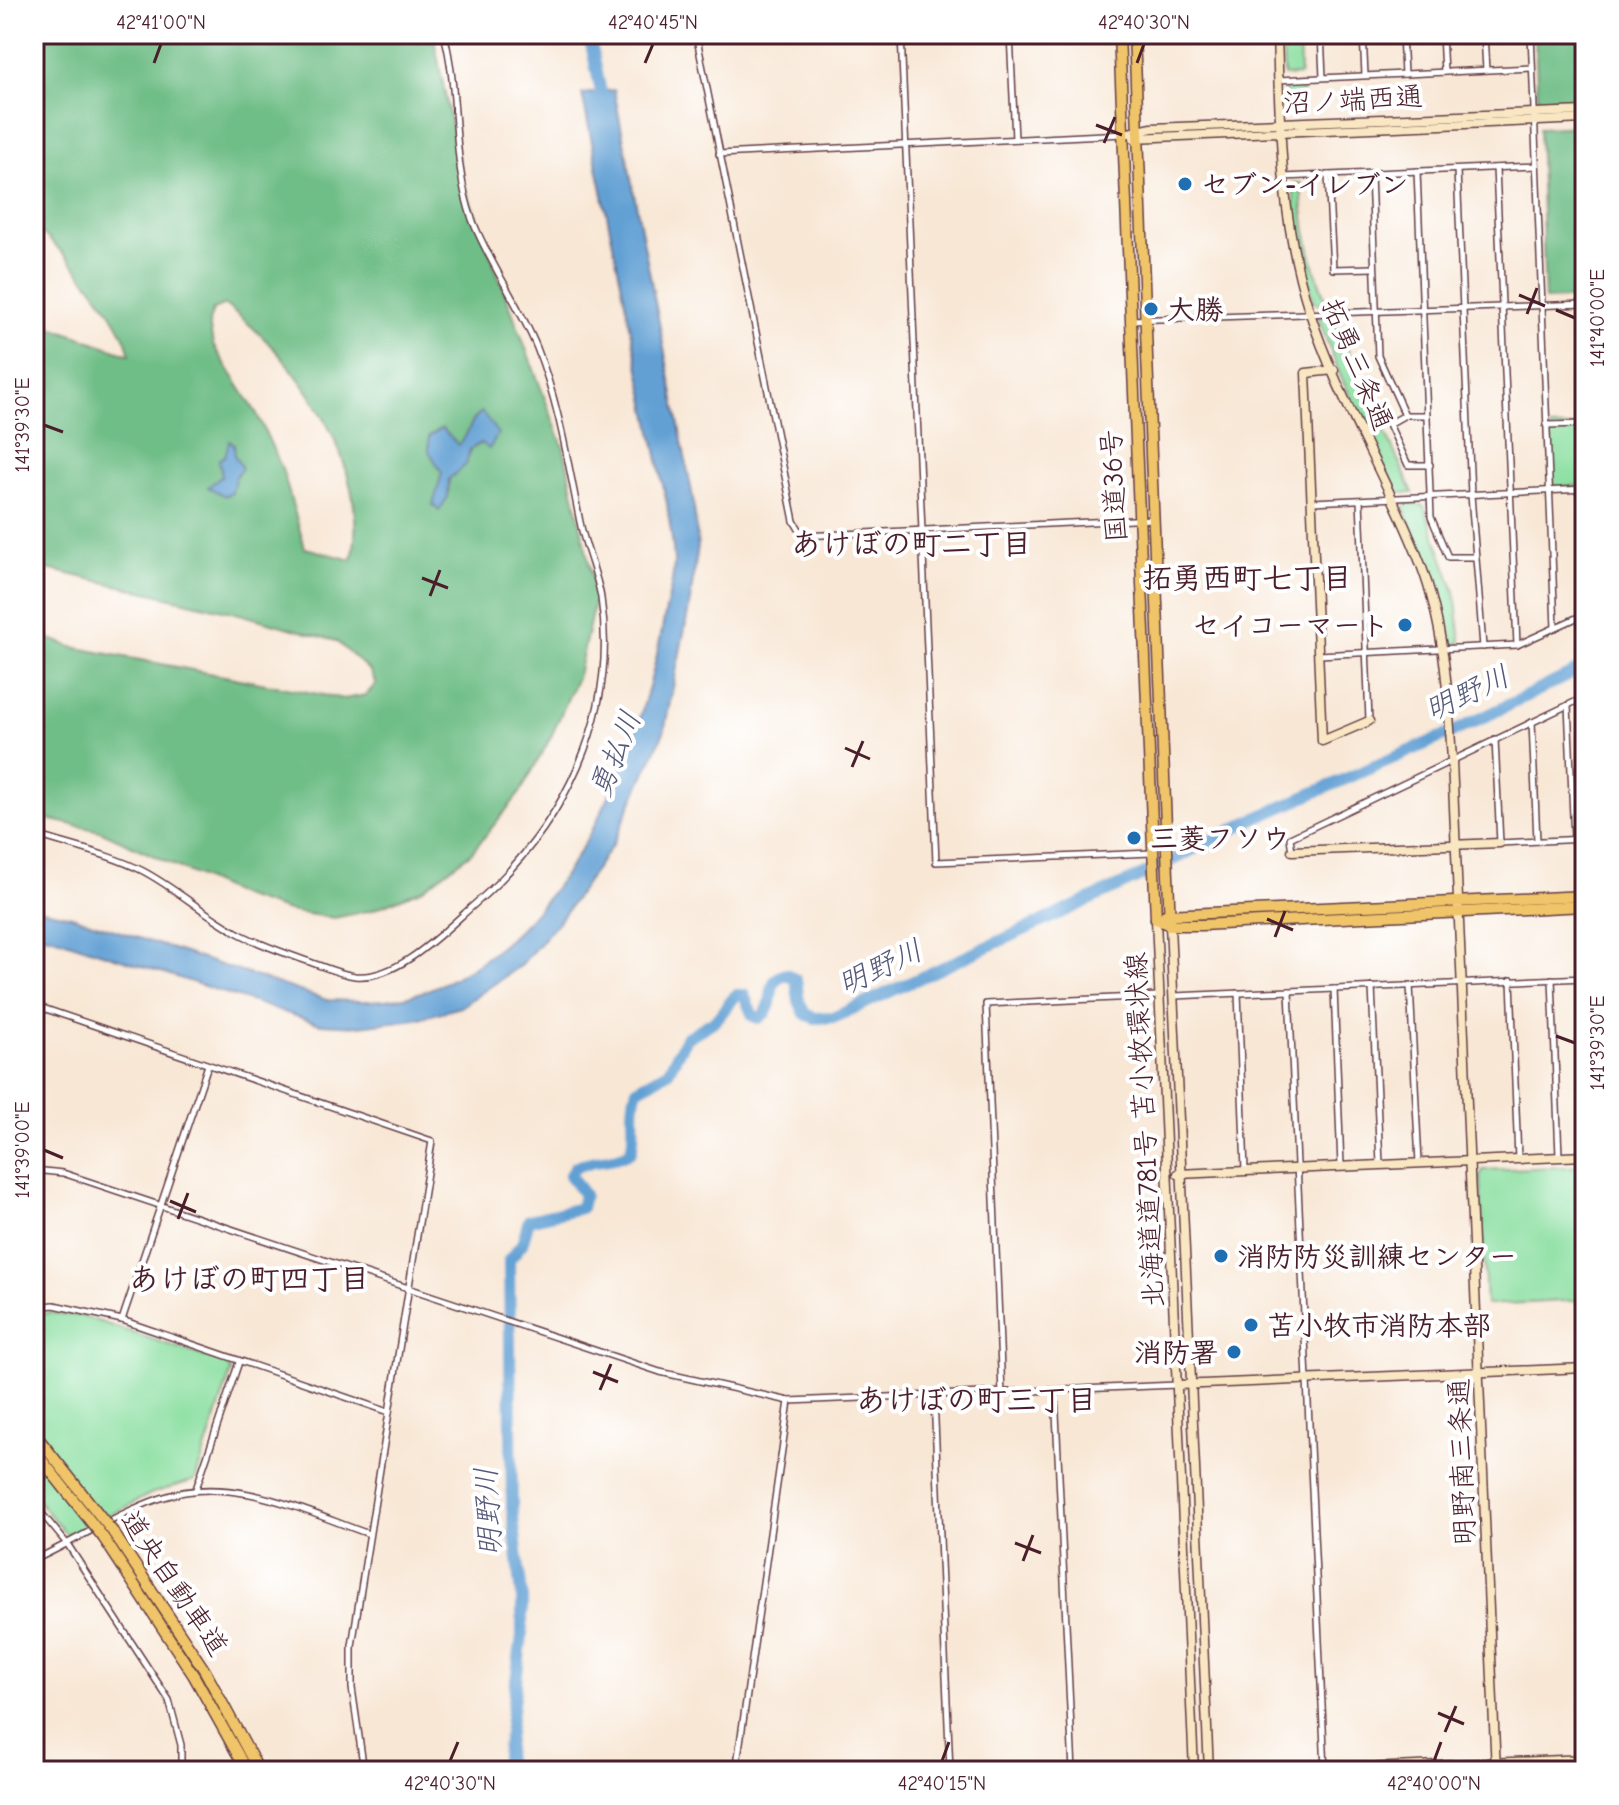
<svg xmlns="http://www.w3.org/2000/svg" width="1619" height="1805" viewBox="0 0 1619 1805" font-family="'Comic Neue','Klee One',sans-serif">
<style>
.green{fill:#8bdfa1;stroke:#6a7f66;stroke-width:2}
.forest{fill:#70be87;stroke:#5d6e59;stroke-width:2;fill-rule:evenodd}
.water{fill:#62a0d4;stroke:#566080;stroke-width:2}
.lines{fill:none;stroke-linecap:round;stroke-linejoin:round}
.river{stroke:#62a0d4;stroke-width:12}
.street-casing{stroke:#643d44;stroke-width:8}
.secondary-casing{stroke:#643d44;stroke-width:11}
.highway-casing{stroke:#643d44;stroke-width:13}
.street{stroke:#fff;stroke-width:5}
.secondary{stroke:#f9e7c3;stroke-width:8}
.highway{stroke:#f0c469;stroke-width:10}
.highway-bridge-casing{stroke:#643d44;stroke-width:13;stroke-linecap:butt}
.highway-bridge{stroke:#f0c469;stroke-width:10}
.ticks{fill:none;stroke:#4a1f2b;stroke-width:3}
.poi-dot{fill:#1f6fb2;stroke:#fff;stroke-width:3}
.labels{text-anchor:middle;stroke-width:8;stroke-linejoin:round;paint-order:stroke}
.street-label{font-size:28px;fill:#4a1f2b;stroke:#fff}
.poi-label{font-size:28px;font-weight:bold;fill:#4a1f2b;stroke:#fff;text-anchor:start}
.neighbourhood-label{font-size:30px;font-weight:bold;fill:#4a1f2b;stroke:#fff}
.water-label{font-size:30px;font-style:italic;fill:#555977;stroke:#fff}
.neatline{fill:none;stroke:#4a1f2b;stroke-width:3}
.ticks-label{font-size:20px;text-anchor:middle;fill:#4a1f2b}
</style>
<rect width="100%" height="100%" fill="#fff"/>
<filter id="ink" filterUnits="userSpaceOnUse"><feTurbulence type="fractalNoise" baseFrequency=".0125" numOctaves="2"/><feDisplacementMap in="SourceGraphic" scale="16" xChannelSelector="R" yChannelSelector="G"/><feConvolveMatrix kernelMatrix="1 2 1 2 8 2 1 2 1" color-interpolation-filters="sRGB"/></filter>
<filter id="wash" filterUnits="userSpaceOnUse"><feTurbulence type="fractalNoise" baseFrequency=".006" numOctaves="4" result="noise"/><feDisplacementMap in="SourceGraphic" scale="32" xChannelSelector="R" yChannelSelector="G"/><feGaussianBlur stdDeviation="1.8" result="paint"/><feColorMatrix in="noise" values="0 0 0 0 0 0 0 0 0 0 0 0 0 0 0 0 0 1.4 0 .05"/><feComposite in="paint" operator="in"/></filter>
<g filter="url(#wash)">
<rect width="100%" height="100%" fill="#f8e7d5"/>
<g class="green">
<polygon points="1282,34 1299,34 1300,75 1284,76"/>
<polygon points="1301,85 1303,115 1286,111 1285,87"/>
<path d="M1293 183H1301C1302 224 1312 266 1327 304L1314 303 1296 225Z"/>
<polygon points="1321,315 1332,315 1413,493 1396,493 1340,375 1318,318"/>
<polygon points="1585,427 1585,486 1552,487 1550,428"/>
<polygon points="1407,502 1424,506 1455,592 1461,643 1447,645 1437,596 1404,508"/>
<polygon points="1585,1166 1585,1300 1486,1305 1480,1176 1483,1170"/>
<polygon points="48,1313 82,1316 227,1364 231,1372 195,1480 150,1494 75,1534 65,1533 34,1496 34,1315"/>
</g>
<g class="forest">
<path d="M34 34H433L463 182 564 449 596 595 578 675 551 737 520 793 472 852 423 889 372 910 334 918 288 911 241 896 100 831 34 816V633L72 647 344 699 366 695 376 684 370 671 336 641 236 613 34 566V321L130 355C122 315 65 252 34 226ZM225 305C299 358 372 467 352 560L305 548 282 469 257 414 213 345 209 322 213 310Z"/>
<polygon points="1535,34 1585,34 1585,103 1538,106"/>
<polygon points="1585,126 1585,298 1545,300 1539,128"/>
</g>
<g class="water">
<path d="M614 90 693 498 698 546 689 608 664 732 635 795 613 844 563 916 521 965 461 1007 416 1019 359 1026 320 1024 50 936 34 934V908L72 916 327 1000C356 1001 384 1003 412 995 557 953 637 765 662 630 665 609 673 586 674 564 674 545 669 523 667 504L582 94Z"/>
<path d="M482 412 498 434 489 449 481 443 470 449 466 465 449 479 448 497 439 511 433 505 442 473 429 451V436L442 428 458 445C470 436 469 419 482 412Z"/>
<polygon points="229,441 234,443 235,456 242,468 235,477 232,493 225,496 208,487 222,476 219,459 225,456"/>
</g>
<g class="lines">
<g class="river">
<polyline points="589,34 604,107"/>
<path d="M504 1771 522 1636V1595L512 1508 509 1260 522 1244 529 1220 581 1208 584 1195 570 1175 575 1167C593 1158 616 1162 631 1151 637 1130 629 1111 637 1089L668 1072 686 1038 716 1020 736 995H744L753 1016 759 1018C780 1006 762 980 786 974L796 980 799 1001 805 1014 815 1018 835 1017 1143 875 1252 820 1462 728 1585 667"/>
</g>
</g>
</g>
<g filter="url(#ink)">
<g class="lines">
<defs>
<g id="street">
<polyline points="696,34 794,521 803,536 1153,519"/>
<polyline points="901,34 936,862 1152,853"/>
<polyline points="1010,34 1015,139"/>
<polyline points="1321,34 1323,77"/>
<polyline points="1363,34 1365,75"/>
<polyline points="1402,34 1404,74"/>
<polyline points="1442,34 1444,72"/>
<polyline points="1484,34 1486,70"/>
<polyline points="1531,34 1555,628"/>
<polyline points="1278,80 1532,68"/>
<polyline points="719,154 1124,134"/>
<polyline points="1496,168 1517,645"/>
<polyline points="1457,170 1471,495 1483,647"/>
<polyline points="1417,171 1431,517 1448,557 1476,557"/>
<polyline points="1371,174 1378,356 1405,415"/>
<polyline points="1328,175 1333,269 1374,268"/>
<polyline points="1283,177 1536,166"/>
<polyline points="1130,320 1585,304"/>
<polyline points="1427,415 1405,415 1389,424 1408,465 1430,465"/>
<polyline points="1546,425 1585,424"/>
<polyline points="1360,500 1369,720"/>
<polyline points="1312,502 1585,489"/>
<polyline points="1318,655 1517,645 1585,614"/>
<polyline points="1568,705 1574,839"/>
<polyline points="1532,722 1537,841"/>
<polyline points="1495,739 1500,843 1585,839"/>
<path d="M34 834C70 846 109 854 143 871 177 889 206 916 240 934 261 945 284 953 307 961 322 966 339 974 355 976 399 980 445 930 476 903 563 827 619 717 601 598 597 572 585 548 580 522 568 463 559 404 537 348 519 304 488 261 472 219 451 160 460 94 444 34"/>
<polyline points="1292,851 1290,838 1585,697"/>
<polyline points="1552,979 1559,1156"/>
<polyline points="1511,980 1518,1159"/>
<polyline points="1410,985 1419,1163"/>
<polyline points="1372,987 1380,1164"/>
<polyline points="1334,989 1341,1166"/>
<polyline points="1289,991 1325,1770"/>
<polyline points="1238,993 1245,1170"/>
<polyline points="1174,996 1585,978"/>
<polyline points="34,1005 432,1141 352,1646 352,1688 364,1771"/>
<polyline points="34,1170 63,1173 660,1372 789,1401 1177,1385"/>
<polyline points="34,1307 54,1305 122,1320 389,1412"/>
<polyline points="122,1320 208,1065"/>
<polyline points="1055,1392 1073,1771"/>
<polyline points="1002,1394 986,1004 1158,996"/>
<polyline points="934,1397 950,1771"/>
<polyline points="196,1489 239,1362"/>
<polyline points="34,1504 68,1545 169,1700 181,1745 181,1771"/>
<path d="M34 1560C76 1541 117 1513 161 1498 231 1473 303 1511 369 1534"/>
<polyline points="736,1771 789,1401"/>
</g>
<g id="secondary">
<path d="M1277 34C1280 128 1280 220 1309 310 1337 398 1388 478 1421 565 1445 628 1448 694 1452 761L1496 1771"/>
<polyline points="1124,134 1152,128 1585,111"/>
<polyline points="1134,138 1585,119"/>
<polyline points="1334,370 1306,373 1322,741 1369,721"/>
<polyline points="1292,851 1500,843"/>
<polyline points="1156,919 1194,1771"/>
<polyline points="1170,925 1209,1771"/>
<polyline points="1178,1174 1585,1156"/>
<polyline points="1178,1385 1585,1368"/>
<polyline points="1297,1771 1585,1759"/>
<polyline points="1517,1771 1585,1768"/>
</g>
<g id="highway">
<polyline points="1119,34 1156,919"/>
<polyline points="1134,34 1170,925"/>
<polyline points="1165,915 1585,896"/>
<polyline points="1156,919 1170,925 1201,925 1585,906"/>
<polyline points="113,1532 205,1671 259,1771"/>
<polyline points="103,1537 194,1676 247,1771"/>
</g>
</defs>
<use href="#street" class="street-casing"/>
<use href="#secondary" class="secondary-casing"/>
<use href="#highway" class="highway-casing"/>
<use href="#street" class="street"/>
<use href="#secondary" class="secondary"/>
<use href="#highway" class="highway"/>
<defs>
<g id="highway-bridge">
<polyline points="34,1433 113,1532"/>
<polyline points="34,1450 103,1537"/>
</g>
</defs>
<use href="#highway-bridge" class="highway-bridge-casing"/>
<use href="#highway-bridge" class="highway-bridge"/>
</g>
</g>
<path class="ticks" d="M154 63 161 44M645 63 653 44M1137 63 1144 44M1096 125 1122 135M1104 143 1115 117M1519 295 1545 306M1556 310 1575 318M1527 314 1537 288M44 425 63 432M422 578 448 588M430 596 440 570M845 748 870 759M852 767 863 741M1267 919 1293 930M1275 937 1285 911M1556 1036 1575 1043M44 1150 63 1158M170 1201 196 1212M178 1219 188 1193M593 1372 618 1382M600 1390 611 1364M1015 1543 1041 1553M1023 1561 1033 1535M1438 1713 1464 1724M1445 1732 1456 1706M450 1761 458 1742M942 1761 949 1742M1434 1761 1441 1742"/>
<g class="poi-dot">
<circle cx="1185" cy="184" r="8"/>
<circle cx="1151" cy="309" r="8"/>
<circle cx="1405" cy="625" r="8"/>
<circle cx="1134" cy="838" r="8"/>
<circle cx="1221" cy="1256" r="8"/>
<circle cx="1251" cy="1325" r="8"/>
<circle cx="1234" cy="1352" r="8"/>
</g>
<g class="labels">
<g class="street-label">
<text transform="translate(1353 99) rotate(-3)" y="10">沼ノ端西通</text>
<text transform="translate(1358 364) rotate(67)" y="10">拓勇三条通</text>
<text transform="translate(1113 486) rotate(-93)" y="10">国道36号</text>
<text transform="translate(1144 1130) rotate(-93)" y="10">北海道道781号 苫小牧環状線</text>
<text transform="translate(1461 1462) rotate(-92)" y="10">明野南三条通</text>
<text transform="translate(175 1583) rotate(56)" y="10">道央自動車道</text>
</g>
<g class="poi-label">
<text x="1201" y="194">セブン-イレブン</text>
<text x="1167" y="319">大勝</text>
<text x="1389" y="635" text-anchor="end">セイコーマート</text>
<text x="1150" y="848">三菱フソウ</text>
<text x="1237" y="1266">消防防災訓練センター</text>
<text x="1267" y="1335">苫小牧市消防本部</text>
<text x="1218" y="1362" text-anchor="end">消防署</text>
</g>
<g class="neighbourhood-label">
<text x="911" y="554">あけぼの町二丁目</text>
<text x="1247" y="588">拓勇西町七丁目</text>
<text x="249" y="1289">あけぼの町四丁目</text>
<text x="976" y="1410">あけぼの町三丁目</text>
</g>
<g class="water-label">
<text transform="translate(1467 693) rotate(-25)" y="10">明野川</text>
<text transform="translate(615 754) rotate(-68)" y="10">勇払川</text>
<text transform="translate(880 967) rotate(-25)" y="10">明野川</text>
<text transform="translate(488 1512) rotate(-93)" y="10">明野川</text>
</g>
</g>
<rect width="1619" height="1805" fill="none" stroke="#fff" stroke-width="88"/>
<rect x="44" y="44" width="1531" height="1717" class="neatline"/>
<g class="ticks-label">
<text x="161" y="29">42°41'00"N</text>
<text x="653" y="29">42°40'45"N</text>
<text x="1144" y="29">42°40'30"N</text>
<text transform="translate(1597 318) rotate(-90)" y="7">141°40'00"E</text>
<text transform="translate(22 425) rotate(-90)" y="7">141°39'30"E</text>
<text transform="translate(1597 1043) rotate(-90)" y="7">141°39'30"E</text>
<text transform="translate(22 1150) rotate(-90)" y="7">141°39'00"E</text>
<text x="450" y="1790">42°40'30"N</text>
<text x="942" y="1790">42°40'15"N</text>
<text x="1434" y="1790">42°40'00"N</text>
</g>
</svg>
